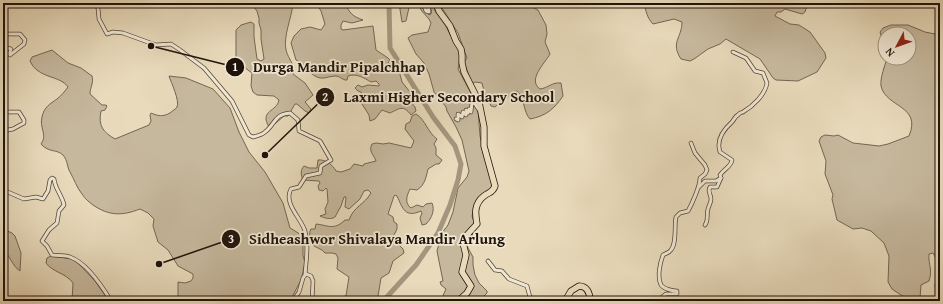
<svg xmlns="http://www.w3.org/2000/svg" width="943" height="304" viewBox="0 0 943 304" font-family="'Gentium Book Plus',serif">
<style>
.green{fill:#c6b89d;stroke:#726653}
.lines{fill:none;stroke-linecap:round;stroke-linejoin:round}
.river{stroke:#a4967e;stroke-width:5}
.street-casing{stroke:#514536;stroke-width:4.5}
.highway-casing{stroke:#1f1309;stroke-width:7}
.street{stroke:#f0e7d3;stroke-width:3}
.highway{stroke:#e8dabb;stroke-width:5.5}
.leader{fill:none;stroke:#1f1309;stroke-width:1.5}
.callout-dot{fill:#1f1309;stroke:#f0e7d3;stroke-width:1.5}
.mark-label{font-size:12px;text-anchor:middle;font-weight:bold;fill:#fff}
.callout-label{font-size:15px;text-anchor:middle;font-weight:bold;fill:#1f1309;stroke:#f0e7d3;stroke-width:3.5;stroke-linejoin:round;paint-order:stroke}
</style>
<rect width="100%" height="100%" fill="#e8dabb"/>
<filter id="stains"><feTurbulence type="fractalNoise" baseFrequency=".005" numOctaves="4"/><feColorMatrix values="0 0 0 0 .2 0 0 0 0 .09 0 0 0 0 .02 0 0 0 .5 -.17"/></filter>
<radialGradient id="worn" r=".72"><stop offset=".6" stop-color="#630" stop-opacity="0"/><stop offset="1" stop-color="#630" stop-opacity=".3"/></radialGradient>
<g class="green">
<path d="M250 3H293C292 17 283 36 286 50 289 61 294 61 293 74L305 83 313 95 305 102 311 109 309 113 305 111 297 104H295L288 116H284L276 123 269 127C259 110 277 112 279 100L274 96 257 95 253 92 251 86 252 73 237 62 236 58V30L241 25 251 22 254 24V37L257 59 261 61 264 59 261 39V30L259 23V18L257 11Z"/>
<path d="M316 3H346C348 13 354 17 363 20L352 23 343 21 341 25V29L343 30 373 26 376 50 388 58 390 60 388 63 398 67 402 82 410 92 409 100 415 107 416 111 411 115C403 104 399 109 390 113L382 110 375 119 370 121 369 115 362 104 361 92 358 91 355 88 358 85 362 87 368 85 379 86V84L376 81 371 82C364 78 357 73 348 76L347 80H345C342 79 339 76 336 76 329 76 323 80 317 77 308 73 305 64 296 60L291 43 294 36 301 29 310 27 321 30 325 24 321 11Z"/>
<polygon points="399,3 410,3 406,21 402,22"/>
<polygon points="419,3 421,3 424,10 429,15 431,14 432,8 431,3 433,3 435,11 445,25 460,53 460,58 458,69 473,97 478,110 480,136 493,187 474,209 472,216 474,222 474,231 467,246 473,257 473,265 475,275 479,283 487,291 487,293 479,301 444,301 442,298 446,289 441,285 440,282 443,281 437,251 442,233 448,225 453,212 458,188 467,177 469,171 462,140 456,127 447,111 446,107 434,92 429,74 424,63 416,54 408,38 412,35 428,32 431,23 429,19 421,10"/>
<path d="M439 3H527L530 6 538 10 546 25 547 34 545 42 550 54C545 63 527 80 540 89 548 88 552 82 561 83L563 96C554 109 546 116 530 119 523 112 525 98 517 91 513 92 499 103 495 107L491 106 484 91 482 83 475 82 472 84 464 62 467 58 458 33Z"/>
<path d="M644 3H808L805 12 802 14 785 9 781 12H777L775 16 790 24 799 25 810 32 825 53 826 58 817 72 798 81 776 80 773 78 760 59 726 39 720 44 708 49 694 59 690 61 681 59C670 42 682 38 682 22L674 19 653 24C647 18 646 11 644 3Z"/>
<path d="M891 25H908L925 32 940 35V301H936C936 296 935 290 935 285 937 272 941 265 933 253L929 254C928 265 933 269 929 281L921 285 920 298 912 301 907 299 892 289 888 282 889 256 884 243 871 231 862 228 853 229 837 220 832 199 833 195 825 174 826 161 819 141 821 137 825 135 834 136 838 135 853 143 879 146 888 144 909 136C922 105 886 108 881 86 880 77 885 66 887 58H909V34H885V48L880 32 883 28Z"/>
<path d="M52 50 68 63 81 68 92 76C94 83 90 87 90 94L102 105H106L107 106 105 110 101 111C98 126 103 132 115 139L149 125 151 121 150 115 151 113C158 116 163 117 170 113 172 111 176 109 177 107 180 101 171 82 169 76L186 78 213 89 230 108 239 132 249 152 265 172 283 203 290 228 300 234 303 242V255L305 263 301 280 290 301H178V282L185 283 191 281 193 278V274L178 266 168 250 158 242 153 226 154 219 148 213 140 209C122 216 109 216 93 205 89 202 85 199 82 194 77 188 74 179 70 172 67 167 68 161 63 155 57 149 49 153 41 144 48 135 39 128 42 117 44 107 50 104 57 99 61 96 65 91 68 87 60 75 38 79 30 61L32 57Z"/>
<path d="M416 114C425 119 428 133 437 139L434 144 436 148V155L442 160 439 164H436L428 169C426 177 425 185 417 190L410 189C407 195 404 203 411 208L417 205 423 207 426 204 432 203C435 210 432 218 426 224L422 225 420 218 422 213 421 211C405 218 403 209 397 196L395 195 394 196 388 214 393 217 394 222 397 224V229L393 237 396 242 403 249 404 253 393 261 389 273 381 278 378 296 375 301H339V297L346 296 349 277 337 269 338 258 336 254 332 253H325L322 250 314 246 310 241 309 242 310 231 311 229H315L316 224C327 225 334 231 345 220H349C354 206 364 205 371 193L368 190 364 191 360 199 349 209 345 207 346 197H344L341 206 335 217C331 220 324 218 320 216L326 214 325 209 328 202 327 189 326 188 323 191 319 190 318 186 320 183 319 181 303 180C301 176 300 170 304 166L309 168H317L318 160C325 159 333 165 336 171L341 172 350 169 354 164 363 166 364 164 376 161C374 155 368 151 372 144L376 143 383 144 389 143 411 148 414 141 405 129 406 124 410 122 412 116Z"/>
<path d="M3 229 12 233 15 236 21 253 20 271C12 266 10 255 3 250Z"/>
<path d="M51 256 72 259 76 261 95 281 109 301H72L73 283C66 273 52 272 46 263L47 258Z"/>
</g>
<g class="lines">
<polyline class="river" points="385,301 385,299 416,265 438,233 450,205 458,180 461,164 455,146 433,117 390,48 389,3"/>
<defs>
<g id="street">
<path d="M94 3 98 8 99 19 107 34 113 32 123 33 156 45 171 44 180 50 204 68 232 101 249 135 253 137C257 136 262 135 265 132 275 125 274 114 290 113L298 120 299 131 320 141 331 160 321 166 320 173 306 176 299 187 291 189C283 203 301 218 305 231 309 245 306 261 305 275"/>
<polyline points="423,3 426,11 429,12 428,3"/>
<polyline points="3,34 20,34 25,40 24,44 10,55 9,54 11,49 3,47"/>
<polyline points="3,112 19,112 24,120 24,123 13,129 3,131"/>
<polyline points="456,119 458,120 458,114 462,117 463,112 466,115 466,110 468,113 469,109 471,112 472,102 475,104 479,110"/>
<polyline points="3,157 3,169"/>
<path d="M721 178 720 175C724 169 731 167 732 160L720 152C716 140 723 130 732 122 734 120 735 116 738 115 739 113 741 113 743 112 753 106 765 95 767 83L763 73 755 71 746 58 733 52"/>
<path d="M699 187 705 181H716L721 178 717 187H710C707 192 711 194 711 199 711 203 709 205 708 209 706 215 709 220 705 225"/>
<path d="M3 190 24 199 36 197 43 199 48 191 50 180 52 178 54 179C55 189 62 195 64 205L59 211 57 223 49 230 42 241 47 246 52 255C58 256 65 255 70 257 87 263 102 286 111 301"/>
<polyline points="488,261 495,270 502,271 509,279 527,286 531,301"/>
<polyline points="293,301 299,292 303,278 306,274 311,276 313,281 312,301"/>
<polyline points="642,301 646,299 647,301"/>
<path d="M657 301 666 294H677V291C672 291 664 289 661 285 657 277 660 263 663 255 666 253 669 253 671 250 677 243 674 226 676 217L680 213 688 211C692 204 700 186 700 178L705 174 707 170 705 165 695 153 691 143"/>
</g>
<g id="highway">
<path d="M436 3 439 11 450 26 456 41 461 49 462 55V63L464 72 479 102 484 127V146L495 186C493 193 489 192 484 196 474 204 475 213 477 224L466 236 463 243 466 255 462 272 471 286 467 293 458 301"/>
<path d="M565 301 571 291 579 286C587 286 590 293 590 301"/>
</g>
</defs>
<use href="#street" class="street-casing"/>
<use href="#highway" class="highway-casing"/>
<use href="#street" class="street"/>
<use href="#highway" class="highway"/>
</g>
<path class="leader" d="M151 46L235 67M265 155L325 97M159 264L231 239"/>
<g class="callout-dot">
<circle cx="151" cy="46" r="4"/>
<circle cx="265" cy="155" r="4"/>
<circle cx="159" cy="264" r="4"/>
<circle cx="235" cy="67" r="10"/>
<circle cx="325" cy="97" r="10"/>
<circle cx="231" cy="239" r="10"/>
</g>
<g class="mark-label">
<text x="235" y="71">1</text>
<text x="325" y="101">2</text>
<text x="231" y="243">3</text>
</g>
<g class="callout-label">
<text x="339" y="72">Durga Mandir Pipalchhap</text>
<text x="449" y="102">Laxmi Higher Secondary School</text>
<text x="377" y="244">Sidheashwor Shivalaya Mandir Arlung</text>
</g>
<rect width="943" height="304" fill="none" stroke="#e8dabb" stroke-width="16"/>
<rect x="4" y="4" width="935" height="296" fill="none" stroke="#1f1309" stroke-width="2"/>
<rect x="8" y="8" width="927" height="288" fill="none" stroke="#1f1309"/>
<g transform="translate(897 46) rotate(229)"><circle r="19" fill="#f0e7d3" stroke="#9c9282"/>
<path d="M0-3L7 15L0 10L-7 15Z" fill="#8f2418"/>
<text y="-6" font-size="11" font-weight="bold" text-anchor="middle" fill="#1f1309">N</text>
</g>
<rect width="100%" height="100%" filter="url(#stains)"/>
<rect width="100%" height="100%" fill="url(#worn)"/>
</svg>
